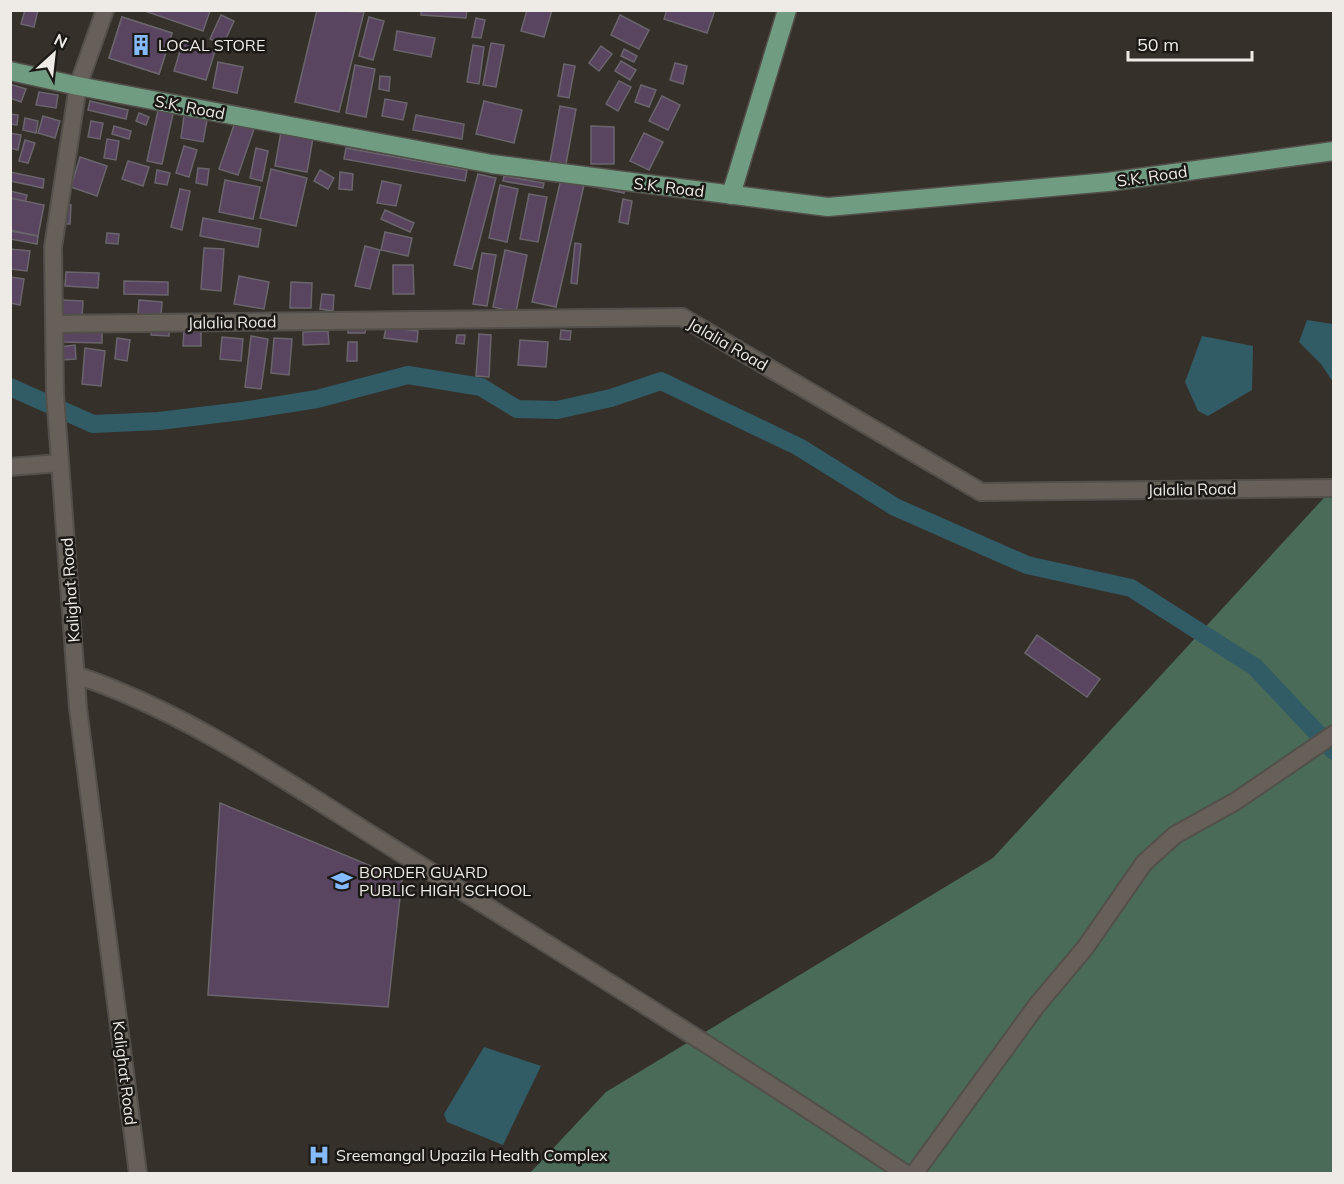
<svg xmlns="http://www.w3.org/2000/svg" width="1344" height="1184" viewBox="0 0 1344 1184" font-family="Mulish,sans-serif">
<style>
.forest{fill:#496b58}
.water{fill:#315b65}
.lines{fill:none;stroke-linecap:round;stroke-linejoin:round}
.canal{stroke:#315b65;stroke-width:18}
.building{fill:#594560;stroke:#6a656c;stroke-width:1.5}
.minor-casing{stroke:#534f4a;stroke-width:20}
.major-casing{stroke:#534f4a;stroke-width:21}
.minor{stroke:#666059;stroke-width:16}
.major{stroke:#709d81;stroke-width:18}
.labels{text-anchor:middle;stroke-width:5;stroke-linejoin:round;paint-order:stroke}
.poi-label{font-size:16px;fill:#eeeae6;stroke:#1b1916;text-anchor:start}
.street-label{font-size:16px;fill:#eeeae6;stroke:#1b1916}
</style>
<rect width="100%" height="100%" fill="#36302b"/>
<polygon class="forest" points="1333,488 1333,1173 529,1174 606,1092 993,858"/>
<g class="water">
<polygon points="1307,320 1333,324 1333,382 1321,364 1299,342"/>
<polygon points="1202,336 1253,346 1252,390 1208,416 1198,411 1185,382"/>
<polygon points="484,1047 541,1066 503,1145 447,1122 444,1114"/>
</g>
<g class="lines">
<polyline class="canal" points="10,387 93,424 159,421 242,411 317,399 408,375 481,387 517,409 557,410 611,398 661,381 799,447 895,507 1027,565 1131,588 1255,667 1334,751"/>
</g>
<g class="building">
<polygon points="25,10 38,10 34,27 21,24"/>
<polygon points="142,10 208,10 210,11 203,31"/>
<polygon points="317,10 364,12 339,112 295,102"/>
<polygon points="421,10 467,10 466,18 421,15"/>
<polygon points="527,10 552,10 544,37 521,31"/>
<polygon points="667,10 715,10 707,33 664,19"/>
<polygon points="221,15 234,21 223,45 210,39"/>
<polygon points="620,15 649,30 639,49 611,35"/>
<polygon points="122,17 172,33 159,74 109,58"/>
<polygon points="122,17 172,33 159,74 109,58"/>
<polygon points="369,17 384,21 373,60 359,56"/>
<polygon points="476,18 485,20 481,38 472,37"/>
<polygon points="397,31 435,38 431,57 394,50"/>
<polygon points="183,41 215,51 206,80 174,71"/>
<polygon points="491,43 504,45 496,87 483,85"/>
<polygon points="473,45 484,47 479,84 467,82"/>
<polygon points="601,46 612,54 599,71 589,63"/>
<polygon points="624,49 637,56 634,62 621,56"/>
<polygon points="621,61 636,70 630,80 615,71"/>
<polygon points="218,62 243,67 237,93 213,88"/>
<polygon points="675,63 687,66 683,84 670,80"/>
<polygon points="564,64 575,66 569,98 558,96"/>
<polygon points="355,65 375,69 366,117 346,113"/>
<polygon points="380,76 390,77 389,91 379,89"/>
<polygon points="619,81 631,87 618,111 606,104"/>
<polygon points="10,84 26,89 21,102 10,98"/>
<polygon points="641,85 656,90 649,107 635,102"/>
<polygon points="39,92 58,95 56,108 36,105"/>
<polygon points="662,96 680,105 668,130 649,121"/>
<polygon points="385,99 407,103 403,120 382,116"/>
<polygon points="90,101 128,110 126,119 88,110"/>
<polygon points="484,101 522,110 514,143 476,134"/>
<polygon points="159,106 174,109 162,164 147,161"/>
<polygon points="560,106 576,109 566,164 550,162"/>
<polygon points="139,113 149,117 146,125 136,121"/>
<polygon points="10,114 18,115 17,125 10,124"/>
<polygon points="416,115 464,124 462,139 413,130"/>
<polygon points="43,116 60,121 55,138 38,133"/>
<polygon points="184,116 207,120 203,142 181,138"/>
<polygon points="25,118 38,121 36,133 23,130"/>
<polygon points="91,121 103,123 100,139 88,137"/>
<polygon points="235,122 254,129 238,175 219,169"/>
<polygon points="114,126 131,131 129,139 112,134"/>
<polygon points="591,126 614,127 614,164 591,164"/>
<polygon points="281,132 313,138 307,172 275,166"/>
<polygon points="10,133 21,135 18,150 10,148"/>
<polygon points="644,133 663,142 649,170 630,161"/>
<polygon points="107,139 119,141 116,160 104,158"/>
<polygon points="25,140 35,143 28,163 19,161"/>
<polygon points="184,146 197,150 189,177 176,173"/>
<polygon points="256,148 268,151 262,181 250,178"/>
<polygon points="346,148 467,170 465,181 344,159"/>
<polygon points="80,157 107,166 97,196 71,187"/>
<polygon points="128,161 149,167 143,186 122,179"/>
<polygon points="198,168 209,169 207,185 196,183"/>
<polygon points="271,169 307,178 296,226 260,218"/>
<polygon points="157,170 170,173 167,185 155,183"/>
<polygon points="320,170 334,178 328,189 314,181"/>
<polygon points="10,172 44,179 43,188 10,181"/>
<polygon points="340,172 353,174 352,190 339,189"/>
<polygon points="478,174 496,178 472,269 454,265"/>
<polygon points="504,176 544,183 543,188 503,181"/>
<polygon points="561,179 584,185 556,307 532,302"/>
<polygon points="225,180 260,187 253,219 219,212"/>
<polygon points="591,180 625,187 624,193 590,186"/>
<polygon points="382,181 401,185 396,206 377,203"/>
<polygon points="500,185 518,189 507,242 489,238"/>
<polygon points="180,189 190,191 182,230 171,227"/>
<polygon points="10,191 27,195 19,227 10,224"/>
<polygon points="529,194 547,197 538,242 520,239"/>
<polygon points="10,198 44,205 38,236 10,230"/>
<polygon points="623,199 632,201 628,224 619,222"/>
<polygon points="64,204 71,205 70,224 63,224"/>
<polygon points="385,210 414,223 410,232 381,219"/>
<polygon points="203,218 261,229 258,247 200,236"/>
<polygon points="10,231 38,236 37,244 10,239"/>
<polygon points="385,232 412,238 408,256 381,250"/>
<polygon points="107,233 119,234 118,244 106,243"/>
<polygon points="575,243 581,244 577,284 571,283"/>
<polygon points="365,246 380,250 370,289 355,286"/>
<polygon points="204,248 224,249 221,291 201,289"/>
<polygon points="10,249 30,251 27,271 10,269"/>
<polygon points="505,250 527,255 516,312 493,307"/>
<polygon points="482,253 496,255 487,306 473,304"/>
<polygon points="393,265 413,265 414,294 393,294"/>
<polygon points="66,272 99,273 98,288 65,286"/>
<polygon points="239,276 269,282 264,309 234,304"/>
<polygon points="10,277 24,279 20,305 10,303"/>
<polygon points="124,281 168,282 168,295 124,294"/>
<polygon points="291,282 312,283 311,308 290,308"/>
<polygon points="322,294 334,295 333,311 320,309"/>
<polygon points="62,300 83,301 82,317 61,316"/>
<polygon points="139,300 162,302 161,316 138,314"/>
<polygon points="386,327 418,331 417,342 384,338"/>
<polygon points="184,328 201,329 201,346 183,346"/>
<polygon points="348,328 366,329 365,333 348,333"/>
<polygon points="63,329 102,330 102,343 63,342"/>
<polygon points="152,329 169,331 169,336 151,335"/>
<polygon points="561,330 571,331 570,340 560,339"/>
<polygon points="328,331 329,344 303,345 303,332"/>
<polygon points="479,334 491,335 489,377 476,376"/>
<polygon points="457,335 465,335 464,344 456,343"/>
<polygon points="251,336 268,339 261,389 245,387"/>
<polygon points="222,337 243,339 241,361 220,359"/>
<polygon points="117,338 130,340 127,361 115,359"/>
<polygon points="274,338 292,339 289,375 271,373"/>
<polygon points="520,340 548,342 546,367 518,365"/>
<polygon points="348,342 357,342 357,361 347,361"/>
<polygon points="75,345 76,359 62,360 60,347"/>
<polygon points="85,348 105,351 101,386 82,384"/>
<polygon points="1037,635 1100,679 1087,697 1025,653"/>
<polygon points="220,803 402,879 388,1007 208,995"/>
</g>
<g class="lines">
<defs>
<g id="minor">
<polyline points="105,10 78,86 53,247 55,394 78,708 138,1174"/>
<polyline points="54,324 682,317 981,492 1334,488"/>
<polyline points="10,467 60,463"/>
<path d="M76 675C195 715 298 790 404 855 572 959 741 1064 906 1174"/>
<polyline points="914,1174 1037,1005 1085,948 1144,863 1175,835 1236,801 1334,734"/>
</g>
<g id="major">
<polyline points="10,71 78,86 492,164 828,207 1108,182 1334,151"/>
<polyline points="731,195 787,10"/>
</g>
</defs>
<use href="#minor" class="minor-casing"/>
<use href="#major" class="major-casing"/>
<use href="#minor" class="minor"/>
<use href="#major" class="major"/>
</g>
<defs>
<symbol id="building-bare" viewBox="-9 -9 18 18"><path d="M-4-6H4V6H1V3H-1V6H-4ZM-2.5-4.3h1.7v1.8h-1.7ZM.8-4.3h1.7v1.8H.8ZM-2.5-1h1.7V.8h-1.7ZM.8-1h1.7V.8H.8Z" fill="#85bbfb" stroke="#1b1916" stroke-width="2.5" paint-order="stroke"/></symbol>
<symbol id="school-bare" viewBox="-9 -9 18 18"><path d="M0-5L7-2L0 1L-7-2ZM-4 1L0 2.5L4 1V4Q0 6-4 4Z" fill="#85bbfb" stroke="#1b1916" stroke-width="2.5" paint-order="stroke"/></symbol>
<symbol id="hospital-bare" viewBox="-9 -9 18 18"><path d="M-5-5h3v3.5h4V-5h3V5h-3V1.5h-4V5h-3Z" fill="#85bbfb" stroke="#1b1916" stroke-width="2.5" paint-order="stroke"/></symbol>
</defs>
<g fill-rule="evenodd">
<use href="#building-bare" x="126" y="30" width="30" height="30"/>
<use href="#school-bare" x="327" y="866" width="30" height="30"/>
<use href="#hospital-bare" x="304" y="1140" width="30" height="30"/>
</g>
<g class="labels">
<g class="poi-label">
<text x="158" y="51">LOCAL STORE</text>
<text x="359" y="878">BORDER GUARD<tspan x="359" dy="18">PUBLIC HIGH SCHOOL</tspan></text>
<text x="336" y="1161">Sreemangal Upazila Health Complex</text>
</g>
<g class="street-label">
<text transform="translate(190 107) rotate(11)" y="6">S.K. Road</text>
<text transform="translate(1152 176) rotate(-8)" y="6">S.K. Road</text>
<text transform="translate(669 187) rotate(7)" y="6">S.K. Road</text>
<text transform="translate(232 322) rotate(-1)" y="6">Jalalia Road</text>
<text transform="translate(728 344) rotate(30)" y="6">Jalalia Road</text>
<text transform="translate(1192 489) rotate(-1)" y="6">Jalalia Road</text>
<text transform="translate(70 590) rotate(-94)" y="6">Kalighat Road</text>
<text transform="translate(125 1073) rotate(83)" y="6">Kalighat Road</text>
</g>
</g>
<rect width="1344" height="1184" fill="none" stroke="#eeeae6" stroke-width="24"/>
<g transform="translate(54 54) rotate(27)" stroke="#1b1916" stroke-width="4.5" paint-order="stroke">
<path d="M0-4.5L10 22L0 15L-10 22Z" fill="#eeeae6"/>
<text y="-9" font-size="16" font-weight="bold" text-anchor="middle" fill="#eeeae6">N</text>
</g>
<path d="M1128 51v9h124v-9" fill="none" stroke="#eeeae6" stroke-width="3"/>
<text x="1137" y="51" font-size="18" fill="#eeeae6" stroke="#1b1916" stroke-width="4.5" paint-order="stroke">50 m</text>
</svg>
